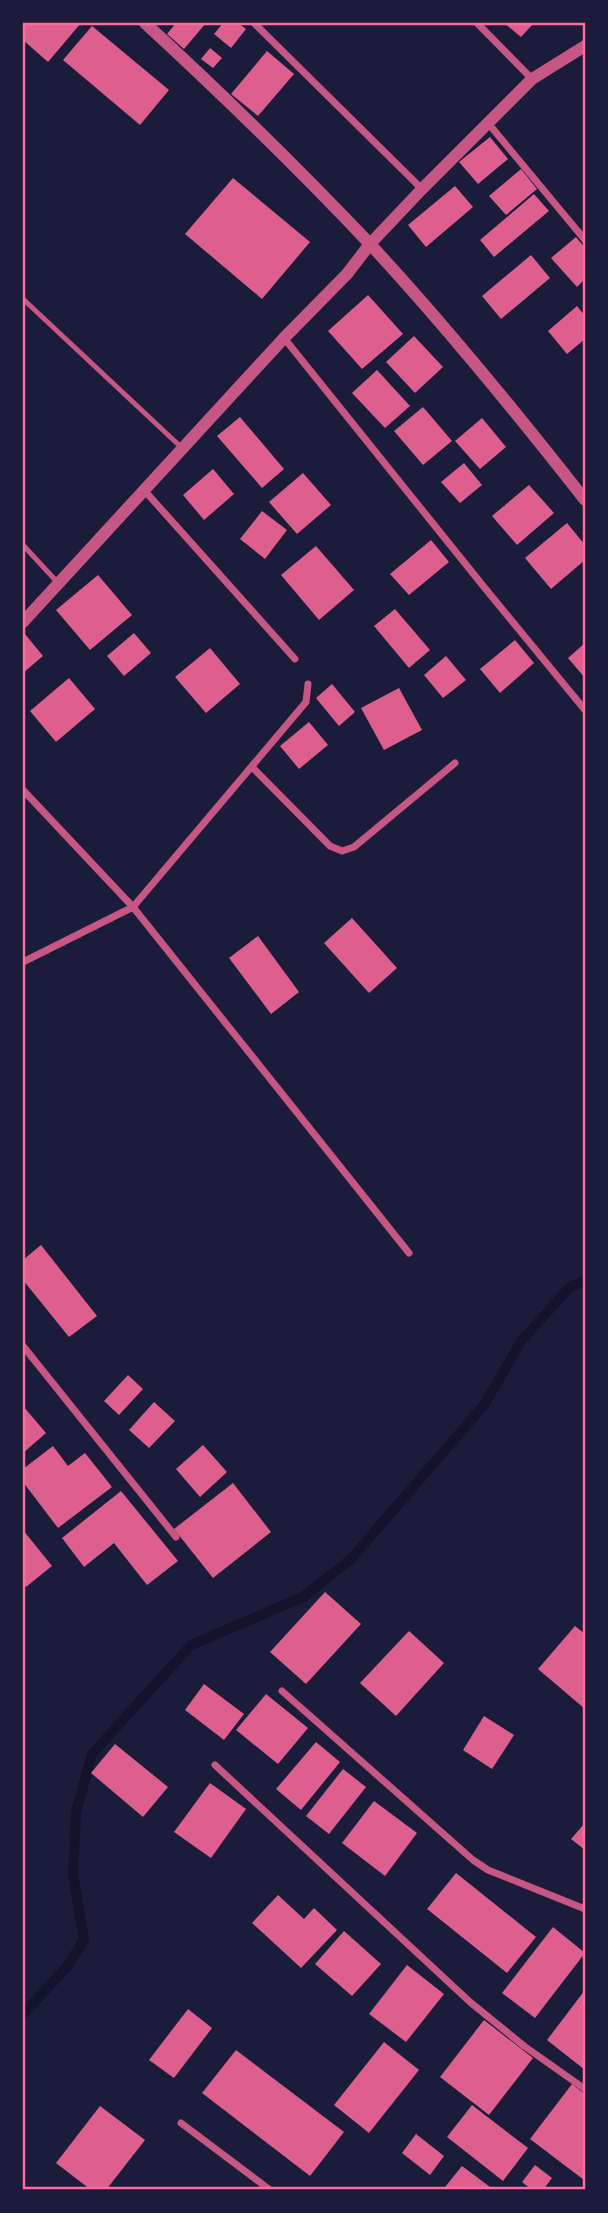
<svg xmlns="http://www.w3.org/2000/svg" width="608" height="2213" viewBox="0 0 608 2213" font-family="'PT Sans Narrow',sans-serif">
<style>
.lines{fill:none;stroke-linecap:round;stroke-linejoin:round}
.stream{stroke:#12122b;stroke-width:10}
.building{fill:#dd5f8e}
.service{stroke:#c65784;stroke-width:5}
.minor{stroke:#c65784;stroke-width:7}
.tertiary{stroke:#c65784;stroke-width:12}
.neatline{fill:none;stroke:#ff6b9d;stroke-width:2.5}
</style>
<rect width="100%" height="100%" fill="#1b1b3a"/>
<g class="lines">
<polyline class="stream" points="23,2014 67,1967 84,1940 73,1875 76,1812 92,1754 191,1645 303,1597 351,1559 484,1405 522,1340 571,1286 585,1281"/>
</g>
<g class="building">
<polygon points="23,23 81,23 48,62 23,40"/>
<polygon points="176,23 206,23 184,49 167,34"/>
<polygon points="223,23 238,23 246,29 231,48 214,34"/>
<polygon points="504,23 534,23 521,37"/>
<polygon points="92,26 169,90 140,125 63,60"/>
<polygon points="210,48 222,58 213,68 201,59"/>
<polygon points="267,51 294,74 258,116 231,94"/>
<polygon points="490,137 508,159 478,184 459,162"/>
<polygon points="521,169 537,189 506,215 489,196"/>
<polygon points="233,178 310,242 262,299 185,234"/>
<polygon points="455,186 473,207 426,247 408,225"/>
<polygon points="534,194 549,211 494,257 480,240"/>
<polygon points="576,237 585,248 585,279 577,287 551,258"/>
<polygon points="531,255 550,278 501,319 482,296"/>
<polygon points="368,295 403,334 362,369 328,331"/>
<polygon points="577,306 585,316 585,339 567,354 548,331"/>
<polygon points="414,336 443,367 415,393 386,362"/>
<polygon points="377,370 410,406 385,428 352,393"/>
<polygon points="423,407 452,441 423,465 394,431"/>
<polygon points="240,417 284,469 262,488 217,436"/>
<polygon points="482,418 506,447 480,469 455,441"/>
<polygon points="464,463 482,485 460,503 441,482"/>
<polygon points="213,469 234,494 204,520 183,495"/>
<polygon points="303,473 331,505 297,534 269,502"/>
<polygon points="529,485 554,513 517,545 492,516"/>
<polygon points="262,511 287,530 265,559 240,539"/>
<polygon points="567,523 585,545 585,560 551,589 525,558"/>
<polygon points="431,540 449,562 409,595 390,574"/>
<polygon points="316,546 354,590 319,620 281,575"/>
<polygon points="98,575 132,615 90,650 56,610"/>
<polygon points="395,609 430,650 409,668 374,626"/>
<polygon points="134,633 151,653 124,676 107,656"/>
<polygon points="25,634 43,656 23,673 23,636"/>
<polygon points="515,640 534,663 500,693 480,669"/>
<polygon points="585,643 585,678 568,658"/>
<polygon points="210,648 240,684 206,713 175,677"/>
<polygon points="446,656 466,680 443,698 424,675"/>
<polygon points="69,678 95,709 56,742 30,711"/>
<polygon points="332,684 355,712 339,726 316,698"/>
<polygon points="399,688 422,730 384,750 361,708"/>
<polygon points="309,722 328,745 299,769 280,746"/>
<polygon points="352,918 397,968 369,993 324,943"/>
<polygon points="258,936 299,992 271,1014 229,958"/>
<polygon points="41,1245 97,1316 69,1337 23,1280 23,1260"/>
<polygon points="128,1375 143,1389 119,1415 104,1401"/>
<polygon points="154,1402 175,1421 149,1448 129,1430"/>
<polygon points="23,1406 46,1433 23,1453"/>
<polygon points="203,1445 227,1472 200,1497 176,1469"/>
<polygon points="53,1446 68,1466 85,1453 112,1487 58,1528 23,1482 23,1469"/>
<polygon points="233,1483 271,1532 213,1578 174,1529"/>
<polygon points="121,1491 178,1561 147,1585 114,1543 84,1567 62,1538"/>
<polygon points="23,1530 52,1566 26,1587 23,1583"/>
<polygon points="325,1592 361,1624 306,1684 270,1652"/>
<polygon points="575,1626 585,1634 585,1709 538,1669"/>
<polygon points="409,1631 444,1663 396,1716 360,1683"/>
<polygon points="204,1684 244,1714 224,1740 185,1710"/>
<polygon points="266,1694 308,1728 278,1764 236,1730"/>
<polygon points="484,1716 514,1735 492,1769 463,1750"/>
<polygon points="316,1742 340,1762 301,1810 276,1789"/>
<polygon points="115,1744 168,1787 143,1817 91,1773"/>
<polygon points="343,1769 366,1787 329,1834 306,1816"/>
<polygon points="210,1783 246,1809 211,1858 174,1832"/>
<polygon points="374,1801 417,1833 385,1876 342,1843"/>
<polygon points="585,1823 585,1850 571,1839"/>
<polygon points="456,1873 536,1937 507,1973 427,1909"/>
<polygon points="278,1895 304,1919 314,1908 337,1930 301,1968 252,1923"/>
<polygon points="553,1927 585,1953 535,2018 502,1993"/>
<polygon points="344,1931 381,1964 352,1996 315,1964"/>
<polygon points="407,1965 444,1994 406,2042 369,2014"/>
<polygon points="585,1990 585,2070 547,2040"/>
<polygon points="188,2009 212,2028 174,2078 149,2060"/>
<polygon points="484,2020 533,2058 489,2115 440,2077"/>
<polygon points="384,2042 419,2070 369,2133 334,2105"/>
<polygon points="236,2050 344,2132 310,2176 202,2093"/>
<polygon points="572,2084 585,2094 584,2180 530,2139"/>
<polygon points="472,2105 528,2148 503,2181 447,2137"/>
<polygon points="100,2106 145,2140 106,2190 91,2190 56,2163"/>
<polygon points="416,2134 444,2156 430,2175 402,2153"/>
<polygon points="535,2165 552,2178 543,2190 532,2190 522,2182"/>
<polygon points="462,2166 494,2190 449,2190 445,2187"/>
</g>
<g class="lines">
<g class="service">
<polyline points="23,299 182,448"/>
<polyline points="23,545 59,584"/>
</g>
<g class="minor">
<polyline points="254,23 422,189"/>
<polyline points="477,23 532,79"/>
<polyline points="488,123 585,240"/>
<polyline points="284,338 484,587 585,710"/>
<polyline points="144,490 295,659"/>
<polyline points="252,767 330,846 342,851 354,847 455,763"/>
<polyline points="23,790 133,907 306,702 308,684"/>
<polyline points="23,962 133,907 409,1253"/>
<polyline points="23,1346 176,1537"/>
<polyline points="282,1691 473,1860 488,1870 585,1909"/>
<polyline points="215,1765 470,2002 524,2046 585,2089"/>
<polyline points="181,2123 270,2190"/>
</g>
<g class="tertiary">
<path d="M145 23C222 94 297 167 369 243 445 325 516 412 585 500"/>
<polyline points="23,622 284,338 347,274 370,244 422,189 532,79 585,46"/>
</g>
</g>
<rect width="608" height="2213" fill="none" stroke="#1b1b3a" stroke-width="49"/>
<rect x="24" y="24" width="560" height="2164" class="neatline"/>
</svg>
